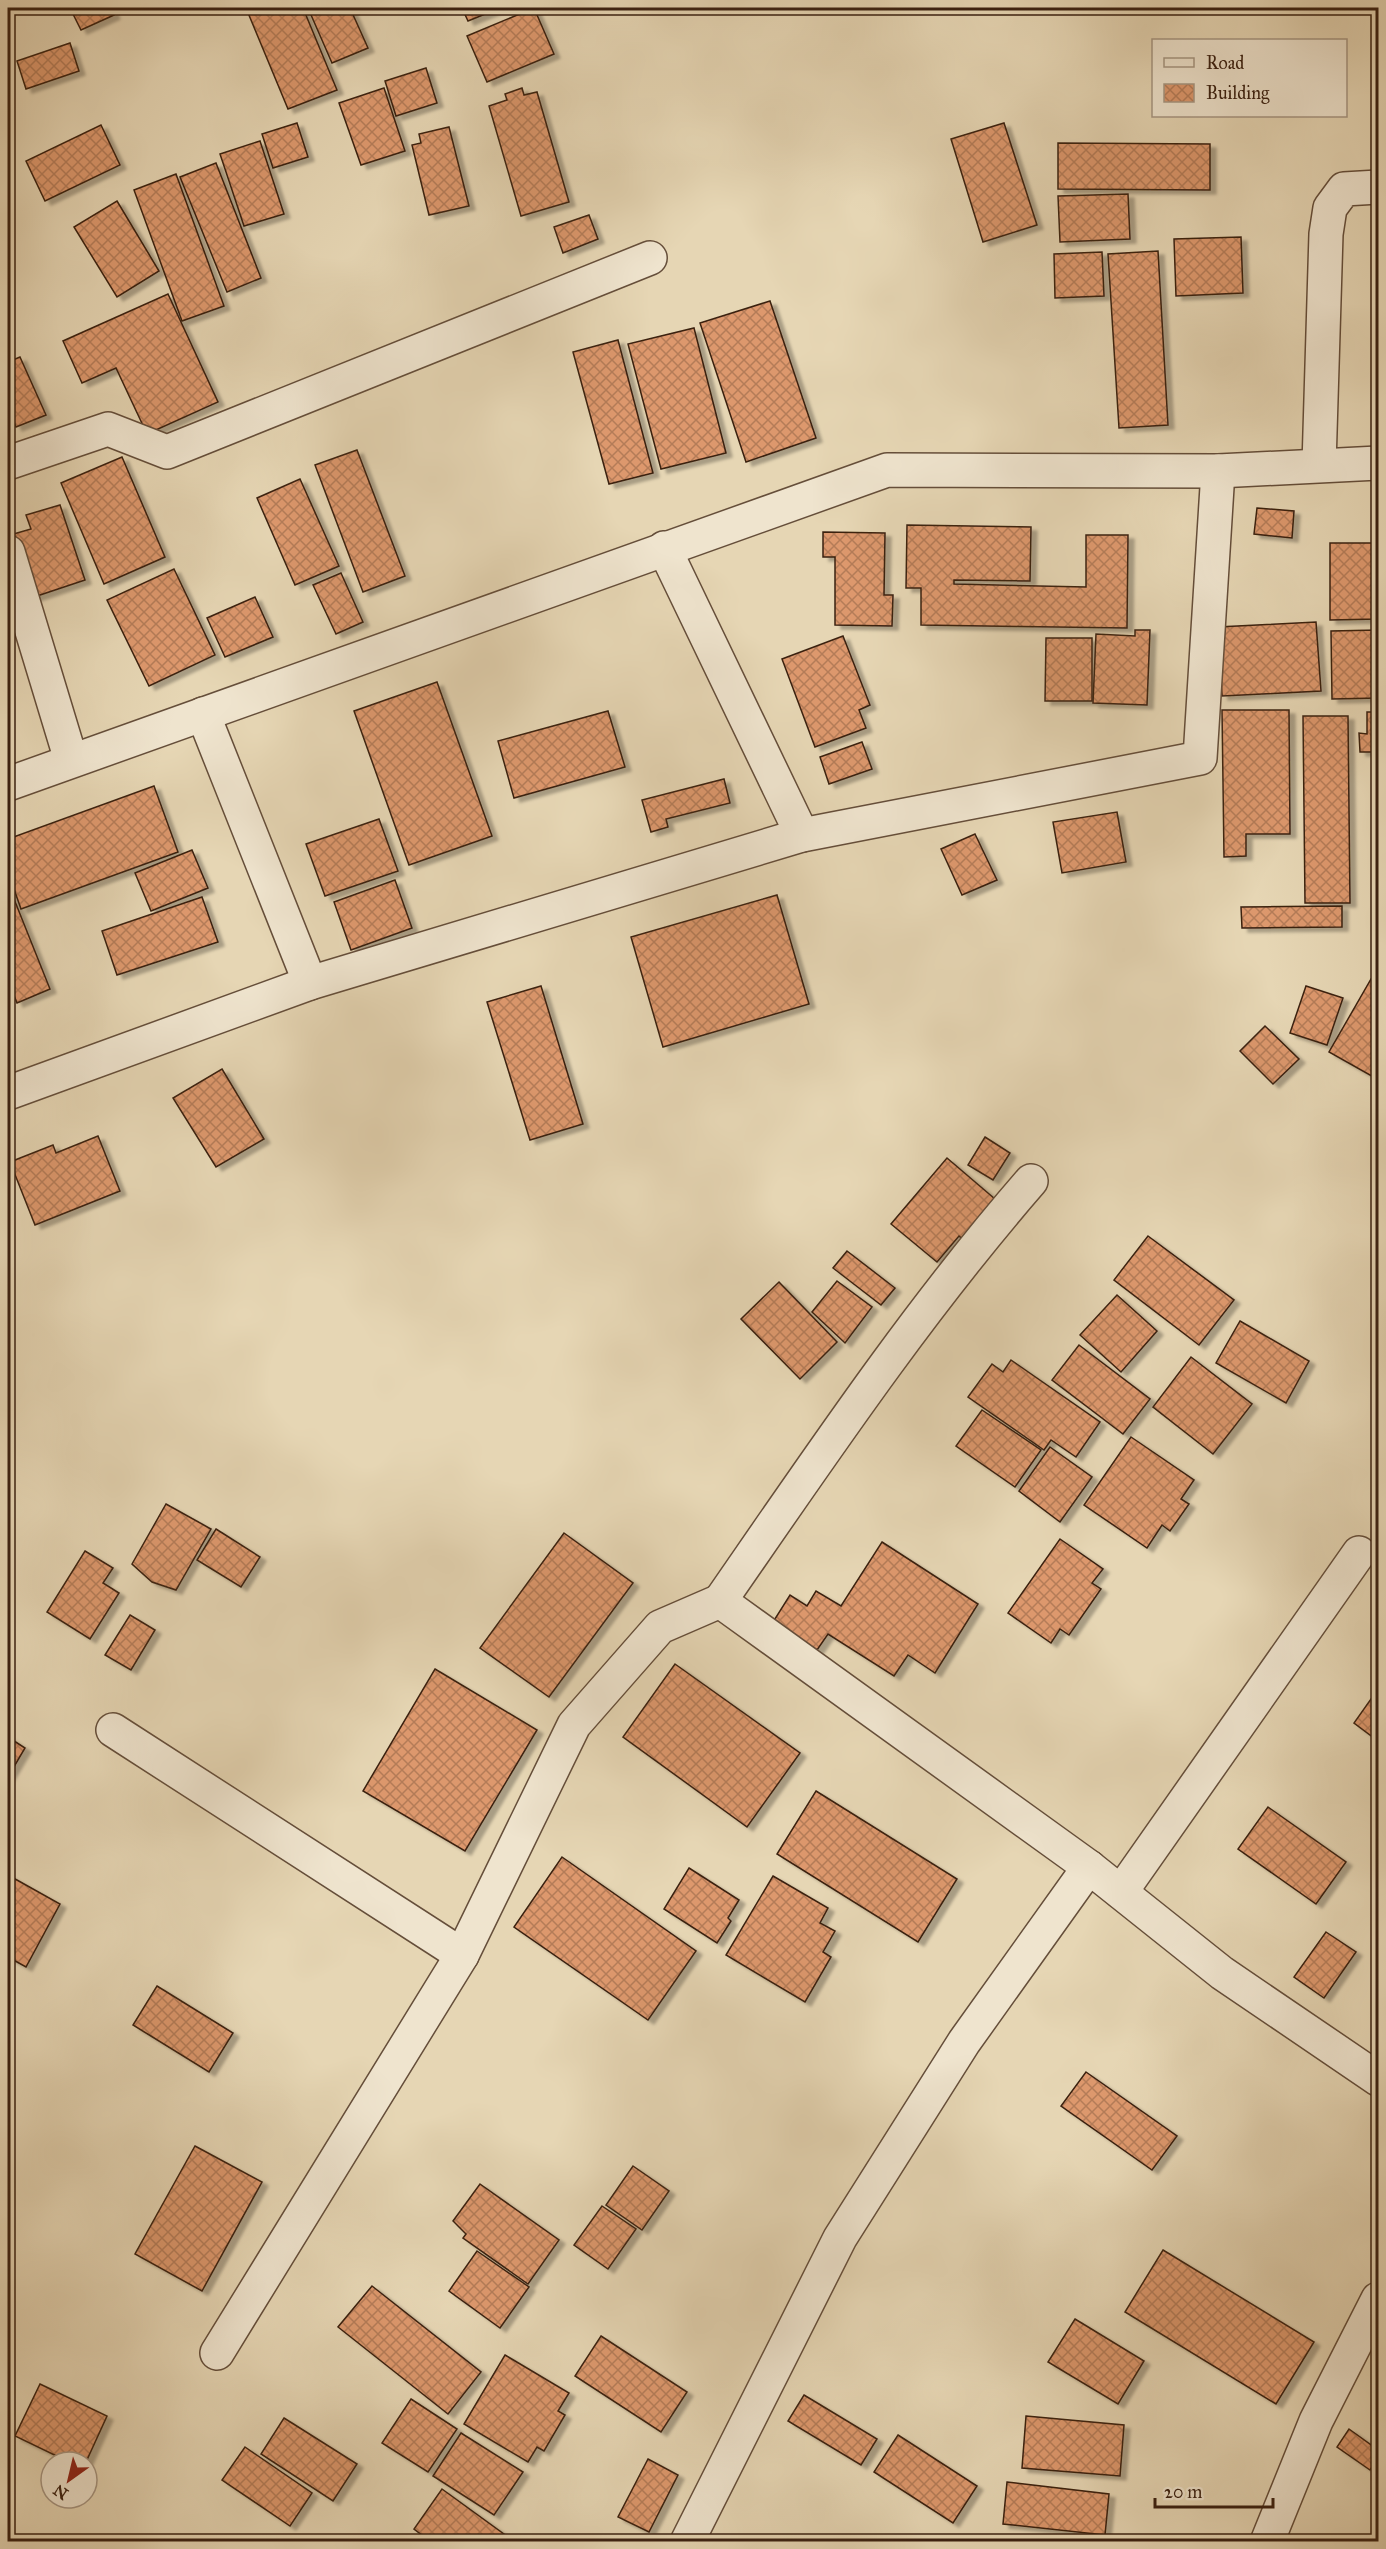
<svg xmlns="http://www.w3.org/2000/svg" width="1386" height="2549" viewBox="0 0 1386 2549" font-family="'IM FELL Great Primer',serif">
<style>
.building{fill:url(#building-cross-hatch);stroke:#3a2011;stroke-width:1.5;filter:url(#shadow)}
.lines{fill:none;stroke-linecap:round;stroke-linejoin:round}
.minor-casing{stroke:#654e3a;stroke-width:36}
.minor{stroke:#efe4ce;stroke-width:33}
</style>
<defs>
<pattern id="building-cross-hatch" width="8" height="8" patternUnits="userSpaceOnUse" patternTransform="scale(1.5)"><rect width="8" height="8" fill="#dd986d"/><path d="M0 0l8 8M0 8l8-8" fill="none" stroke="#b47c58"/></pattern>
<filter id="shadow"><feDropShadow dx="6" dy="4" stdDeviation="1.5" flood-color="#0004"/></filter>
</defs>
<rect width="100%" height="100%" fill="#e6d6b4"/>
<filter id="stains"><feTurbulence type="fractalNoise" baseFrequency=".00333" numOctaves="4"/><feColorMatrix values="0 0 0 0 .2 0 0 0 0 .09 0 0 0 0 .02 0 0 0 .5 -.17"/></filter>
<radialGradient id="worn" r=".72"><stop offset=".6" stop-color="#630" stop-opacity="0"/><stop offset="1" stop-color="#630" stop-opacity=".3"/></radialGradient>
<g class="building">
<polygon points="70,8 111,8 114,15 81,30"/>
<polygon points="246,8 303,8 337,90 288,109"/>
<polygon points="308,8 350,8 368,48 332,63"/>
<polygon points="462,8 500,8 468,21"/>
<polygon points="534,8 554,54 487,82 467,36"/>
<polygon points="70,43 79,71 26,89 17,61"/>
<polygon points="426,68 437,103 396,116 385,81"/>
<polygon points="384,88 405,151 361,165 339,103"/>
<polygon points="522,88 524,95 537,92 569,202 521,216 489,106 507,100 505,94"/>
<polygon points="297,123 308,157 273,168 262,134"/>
<polygon points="1004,123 1037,225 983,242 951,139"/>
<polygon points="101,125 120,165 45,201 26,161"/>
<polygon points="449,127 469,206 429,215 412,145 421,143 419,134"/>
<polygon points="260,141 284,214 244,226 220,154"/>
<polygon points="1058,143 1210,144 1210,190 1058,189"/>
<polygon points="216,163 261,278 227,292 180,177"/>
<polygon points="176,174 224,306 182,321 134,190"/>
<polygon points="1128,194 1130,239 1060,242 1058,196"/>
<polygon points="117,201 159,271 117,297 74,227"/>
<polygon points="589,215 598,239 563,253 554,227"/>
<polygon points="1241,237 1243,293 1176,296 1174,239"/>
<polygon points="1158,251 1168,425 1119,428 1108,254"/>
<polygon points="1102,252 1104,296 1055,298 1054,254"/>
<polygon points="168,294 218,402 147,434 116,368 82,383 63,341"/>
<polygon points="770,301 816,438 746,462 700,323"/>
<polygon points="694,328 726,453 661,469 628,344"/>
<polygon points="618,340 653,473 609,484 573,352"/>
<polygon points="20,357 46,415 16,427 8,408 8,362"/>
<polygon points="357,450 405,576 363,592 315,465"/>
<polygon points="122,457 165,557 104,584 61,483"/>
<polygon points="300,479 339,566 295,585 257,498"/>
<polygon points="60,505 85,580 31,598 10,535 31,529 26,515"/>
<polygon points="1257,508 1294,511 1292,538 1254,534"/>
<polygon points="907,525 1031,527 1030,581 954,580 954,584 1086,587 1086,535 1128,535 1127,628 921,625 921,588 906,588"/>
<polygon points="823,532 885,533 884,595 893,595 892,626 835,625 835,557 823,557"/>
<polygon points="1330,543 1378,543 1378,619 1330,620"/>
<polygon points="174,569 215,655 149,686 107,600"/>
<polygon points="341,573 363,622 336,634 313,585"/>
<polygon points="255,597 273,637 225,657 207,618"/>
<polygon points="1316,622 1321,691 1222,696 1218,627"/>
<polygon points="1135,630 1150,630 1147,705 1093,703 1096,634 1135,636"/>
<polygon points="1378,630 1378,698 1332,699 1331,631"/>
<polygon points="843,636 870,705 859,710 866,728 815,747 782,659"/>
<polygon points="1046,638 1092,638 1092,701 1045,701"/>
<polygon points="437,682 492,836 409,865 354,711"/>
<polygon points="1222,710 1289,710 1290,834 1246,834 1246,856 1224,857"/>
<polygon points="608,711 625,767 514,798 498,741"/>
<polygon points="1367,712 1378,712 1378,752 1360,752 1359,733 1367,734"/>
<polygon points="1303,716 1348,716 1350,903 1305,903"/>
<polygon points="862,742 872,769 829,784 820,757"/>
<polygon points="724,779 730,803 666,819 668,827 651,832 642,800"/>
<polygon points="154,786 178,852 21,909 8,872 8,839"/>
<polygon points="1117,812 1126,862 1062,873 1053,822"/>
<polygon points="379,819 398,871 325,896 306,844"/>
<polygon points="975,834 997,880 962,895 941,849"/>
<polygon points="192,850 208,888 151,911 135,873"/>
<polygon points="395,880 412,928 351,950 334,902"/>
<polygon points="8,884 50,989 17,1003 8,980"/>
<polygon points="777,895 809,1004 663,1047 631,937"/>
<polygon points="202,897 218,942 117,975 102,931"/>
<polygon points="1342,906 1342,927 1242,928 1241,907"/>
<polygon points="1371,979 1378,983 1377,1079 1329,1052"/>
<polygon points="541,986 583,1124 530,1140 487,1002"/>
<polygon points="1306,986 1343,998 1327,1045 1290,1033"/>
<polygon points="1265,1026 1299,1059 1273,1084 1240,1051"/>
<polygon points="222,1069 264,1139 216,1167 173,1098"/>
<polygon points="98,1136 120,1191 35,1225 10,1162 53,1145 56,1153"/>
<polygon points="985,1137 1010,1153 993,1180 968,1165"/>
<polygon points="947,1158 1002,1205 968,1244 959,1236 937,1262 891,1224"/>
<polygon points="1148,1236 1234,1300 1199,1345 1114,1280"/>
<polygon points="847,1251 895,1288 881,1305 833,1268"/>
<polygon points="837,1281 872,1307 845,1343 812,1312"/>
<polygon points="779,1282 837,1342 800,1379 741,1319"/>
<polygon points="1117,1295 1157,1331 1121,1372 1080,1335"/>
<polygon points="1240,1321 1309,1361 1286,1403 1216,1363"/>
<polygon points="1079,1345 1150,1399 1123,1434 1052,1380"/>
<polygon points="1191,1357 1252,1404 1213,1454 1153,1407"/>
<polygon points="1011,1360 1100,1422 1076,1457 1051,1440 1044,1450 968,1397 992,1364 1003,1372"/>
<polygon points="982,1410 1041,1450 1015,1487 956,1446"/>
<polygon points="1131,1437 1194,1480 1181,1499 1189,1504 1170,1531 1162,1525 1147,1548 1084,1505"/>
<polygon points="1050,1447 1092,1477 1060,1522 1019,1491"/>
<polygon points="166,1504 211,1529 176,1590 152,1582 132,1564"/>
<polygon points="216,1529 260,1557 241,1587 197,1560"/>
<polygon points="564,1533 633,1583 549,1697 480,1648"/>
<polygon points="1060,1539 1103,1569 1092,1583 1101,1589 1069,1635 1060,1629 1051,1643 1008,1613"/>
<polygon points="882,1542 978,1604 935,1673 908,1655 894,1676 828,1634 817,1650 773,1622 790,1595 807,1606 816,1591 841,1606"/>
<polygon points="85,1551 113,1568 103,1583 119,1593 90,1639 47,1612"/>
<polygon points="130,1615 155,1630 131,1670 105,1655"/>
<polygon points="675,1664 800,1753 747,1827 623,1737"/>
<polygon points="435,1669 537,1730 465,1851 363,1791"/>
<polygon points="1378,1689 1378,1741 1354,1723"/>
<polygon points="8,1737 25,1748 8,1777"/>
<polygon points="816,1791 957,1879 918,1942 777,1854"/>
<polygon points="1268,1807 1346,1862 1316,1904 1238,1849"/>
<polygon points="562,1857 696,1951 648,2020 514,1927"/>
<polygon points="689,1868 739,1900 728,1918 731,1921 717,1943 664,1909"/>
<polygon points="8,1875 60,1904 26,1967 8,1957"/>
<polygon points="773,1876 828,1908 820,1923 835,1931 823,1952 831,1957 805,2002 726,1955"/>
<polygon points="1326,1932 1356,1952 1324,1998 1294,1977"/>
<polygon points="157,1986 233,2033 209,2072 133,2025"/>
<polygon points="1086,2072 1177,2136 1152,2170 1061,2106"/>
<polygon points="195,2146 262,2182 202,2291 135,2254"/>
<polygon points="633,2166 669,2191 642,2230 606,2205"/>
<polygon points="480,2184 559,2240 528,2284 463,2238 466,2234 453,2221"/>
<polygon points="602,2206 636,2229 608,2269 574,2245"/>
<polygon points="1163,2250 1314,2342 1276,2404 1125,2312"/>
<polygon points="477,2251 529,2287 500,2328 449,2291"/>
<polygon points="372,2286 481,2372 448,2414 338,2327"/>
<polygon points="1075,2319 1144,2361 1118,2404 1048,2362"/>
<polygon points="601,2336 687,2392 661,2432 575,2376"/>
<polygon points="505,2355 569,2393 558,2411 565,2415 544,2451 537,2447 528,2462 464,2424"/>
<polygon points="40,2384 107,2416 86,2462 69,2462 15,2436"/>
<polygon points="804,2395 877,2439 861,2465 788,2421"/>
<polygon points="411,2399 457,2429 428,2472 382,2443"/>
<polygon points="1026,2416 1124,2425 1120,2476 1022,2468"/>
<polygon points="284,2418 357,2464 333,2501 261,2454"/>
<polygon points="1349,2429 1378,2450 1378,2458 1370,2470 1337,2447"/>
<polygon points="461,2433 523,2472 494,2515 433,2476"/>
<polygon points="898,2435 977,2486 953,2523 874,2472"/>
<polygon points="245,2447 312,2493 290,2526 222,2480"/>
<polygon points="648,2459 678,2475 649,2532 618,2517"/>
<polygon points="1007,2482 1109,2494 1105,2535 1003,2524"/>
<polygon points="442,2489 515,2542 431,2542 414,2529"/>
</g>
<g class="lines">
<defs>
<g id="minor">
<polyline points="8,463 108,429 167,452 650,258"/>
<polyline points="1319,465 1326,234 1330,208 1344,189 1378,187"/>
<polyline points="664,548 802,835"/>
<polyline points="8,552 71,760"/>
<polyline points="203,714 310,983"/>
<polyline points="8,784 887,470 1218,471 1378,463"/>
<polyline points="8,1093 310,983 802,835 1200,758 1218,471"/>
<path d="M720 1601C819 1458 917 1312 1031 1181"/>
<polyline points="113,1730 462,1955"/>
<polyline points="1121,1892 1359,1553"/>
<polyline points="217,2353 462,1955 574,1725 660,1627 720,1601 1089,1867 1222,1973 1378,2079"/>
<polyline points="687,2542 840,2238 964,2042 1089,1867"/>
<polyline points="1267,2542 1316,2421 1378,2299"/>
</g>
</defs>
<use href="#minor" class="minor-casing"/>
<use href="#minor" class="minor"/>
</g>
<rect width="1386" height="2549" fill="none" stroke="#e6d6b4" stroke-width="30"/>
<rect x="9" y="9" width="1368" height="2531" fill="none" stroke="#3a2011" stroke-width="3"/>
<rect x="15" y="15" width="1356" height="2519" fill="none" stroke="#3a2011" stroke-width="1.5"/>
<rect x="1152" y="39" width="195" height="78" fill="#efe4ce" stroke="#a79682" stroke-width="1.5"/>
<rect x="1164" y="58" width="30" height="9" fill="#efe4ce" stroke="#a79682" stroke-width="1.5"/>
<text x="1206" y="69" font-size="18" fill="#3a2011">Road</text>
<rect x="1164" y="84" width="30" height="18" fill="url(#building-cross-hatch)" stroke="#a79682" stroke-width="1.5"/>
<text x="1206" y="99" font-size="18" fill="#3a2011">Building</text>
<g transform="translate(69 2480) rotate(214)"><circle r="28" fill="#efe4ce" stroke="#a79682" stroke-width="1.5"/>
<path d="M0-4.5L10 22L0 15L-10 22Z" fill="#8f2418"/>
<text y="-9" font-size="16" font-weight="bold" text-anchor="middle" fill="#3a2011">N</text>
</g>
<path d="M1155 2498v9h118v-9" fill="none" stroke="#3a2011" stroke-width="3"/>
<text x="1164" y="2498" font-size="18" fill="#3a2011" stroke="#efe4ce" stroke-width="4.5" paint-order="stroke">20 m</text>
<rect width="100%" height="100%" filter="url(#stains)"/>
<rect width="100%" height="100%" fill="url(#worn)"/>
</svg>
